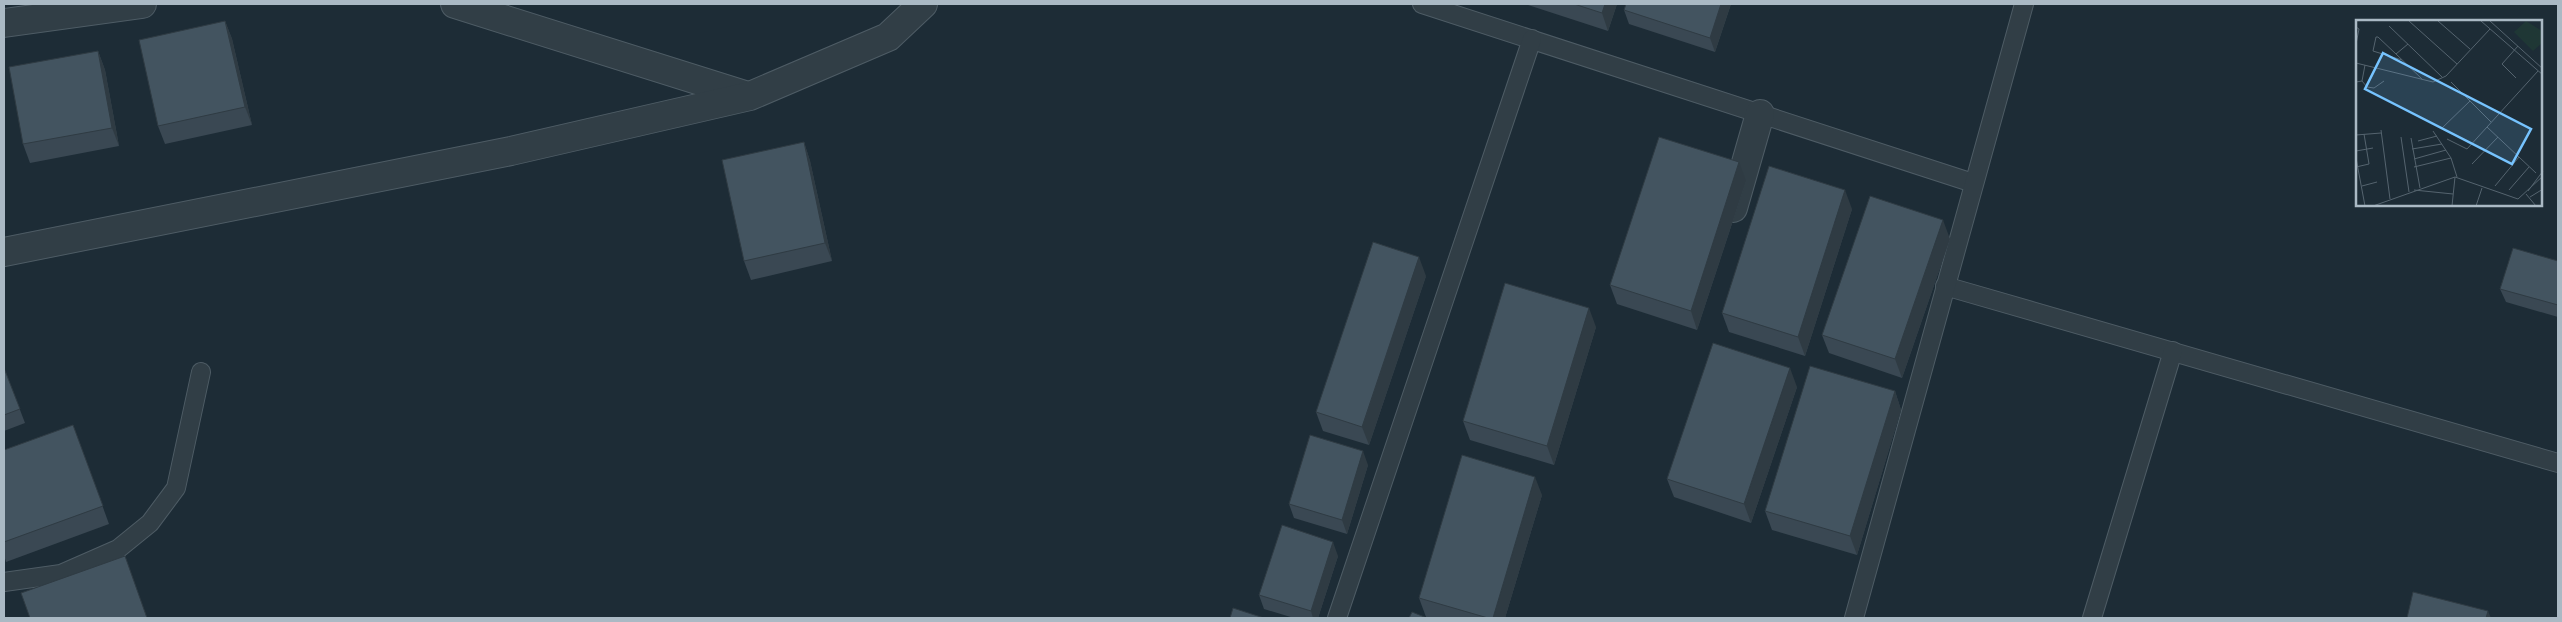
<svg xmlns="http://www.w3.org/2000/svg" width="2562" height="622" viewBox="0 0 2562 622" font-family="'Archivo Narrow',sans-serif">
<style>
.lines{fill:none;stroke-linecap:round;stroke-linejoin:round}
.service-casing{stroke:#4e5c65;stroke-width:20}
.minor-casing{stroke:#4e5c65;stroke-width:30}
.service{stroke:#313e46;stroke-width:18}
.minor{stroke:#313e46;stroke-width:28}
.wall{fill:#3a4853}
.shaded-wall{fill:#2f3b43}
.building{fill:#435460;stroke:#2f3b43}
.inset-road{fill:none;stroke:#55646f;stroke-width:1}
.view{fill:#76c3fe;fill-opacity:0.15;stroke:#76c3fe;stroke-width:2.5}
.inset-edge{fill:none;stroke:#aab9c4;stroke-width:2.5}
</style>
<rect width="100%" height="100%" fill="#1d2c36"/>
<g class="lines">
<defs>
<g id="service">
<polyline points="1422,4 1973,183"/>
<polyline points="1945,286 2558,463"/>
<polyline points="4,582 61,574 118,549 150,523 176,488 201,372"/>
<polyline points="1337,618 1532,39"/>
<polyline points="1854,618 2024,4"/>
<polyline points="2092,618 2173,351"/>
</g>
<g id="minor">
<polyline points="455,4 748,96"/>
<polyline points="4,23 142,4"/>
<polyline points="1733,208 1760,114"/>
<polyline points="4,252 511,151 750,96 888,37 923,4"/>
</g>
</defs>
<use href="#service" class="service-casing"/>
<use href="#minor" class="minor-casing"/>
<use href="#service" class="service"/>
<use href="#minor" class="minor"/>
</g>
<g class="wall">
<polygon points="1525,4 1617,4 1608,31"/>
<polygon points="1731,4 1715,52 1629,24 1624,10"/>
<polygon points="225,21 232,39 252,125 165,144 158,126"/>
<polygon points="98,51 105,70 119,146 30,163 23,144"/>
<polygon points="804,142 810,161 832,261 751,280 744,261"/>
<polygon points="1746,181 1697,330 1617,304 1610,285"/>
<polygon points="1852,209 1805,356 1729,332 1722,313"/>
<polygon points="1950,239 1902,378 1829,353 1822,335"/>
<polygon points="2558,261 2558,317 2506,302 2500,289"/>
<polygon points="1426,276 1369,445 1323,431 1316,412"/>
<polygon points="1596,327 1554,465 1470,440 1463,421"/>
<polygon points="4,368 25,423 4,431"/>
<polygon points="1797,387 1751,523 1674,497 1667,479"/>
<polygon points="1895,391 1901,410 1857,555 1772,530 1765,511"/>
<polygon points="73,425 109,524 6,562 4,555 4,450"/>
<polygon points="1368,465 1347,534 1294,518 1289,504"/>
<polygon points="1542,495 1505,618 1431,618 1426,617 1419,598"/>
<polygon points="1338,556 1318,618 1294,618 1264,609 1259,595"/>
</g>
<g class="shaded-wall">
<polygon points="1605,4 1617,4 1608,31 1602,13"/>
<polygon points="1721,4 1731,4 1715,52 1710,38"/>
<polygon points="225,21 232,39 252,125 245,107"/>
<polygon points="98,51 105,70 119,146 112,128"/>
<polygon points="804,142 810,161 832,261 825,243"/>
<polygon points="1739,162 1746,181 1697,330 1691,311"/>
<polygon points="1845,190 1852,209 1805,356 1798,337"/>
<polygon points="1943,220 1950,239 1902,378 1895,359"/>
<polygon points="1419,257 1426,276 1369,445 1362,427"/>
<polygon points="1589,308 1596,327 1554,465 1547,446"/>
<polygon points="1790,368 1797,387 1751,523 1744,504"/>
<polygon points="1895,391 1901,410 1857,555 1850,536"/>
<polygon points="1363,451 1368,465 1347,534 1342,520"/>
<polygon points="1535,477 1542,495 1505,618 1493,618"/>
<polygon points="1333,542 1338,556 1318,618 1313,618 1311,611"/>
<polygon points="2488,611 2491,618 2486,618"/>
</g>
<g class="building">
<polygon points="1574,4 1605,4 1602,13"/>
<polygon points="1626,4 1721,4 1710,38 1624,10"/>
<polygon points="225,21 245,107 158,126 139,40"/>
<polygon points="98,51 112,128 23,144 9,67"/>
<polygon points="1659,137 1739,162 1691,311 1610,285"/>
<polygon points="804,142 825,243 744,261 722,160"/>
<polygon points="1769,166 1845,190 1798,337 1722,313"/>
<polygon points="1870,196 1943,220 1895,359 1822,335"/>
<polygon points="1373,242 1419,257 1362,427 1316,412"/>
<polygon points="2513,248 2558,261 2558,305 2500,289"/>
<polygon points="1505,283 1589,308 1547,446 1463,421"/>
<polygon points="1713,343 1790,368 1744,504 1667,479"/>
<polygon points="1810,366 1895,391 1850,536 1765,511"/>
<polygon points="4,368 20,409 4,415"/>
<polygon points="73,425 103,506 4,542 4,450"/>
<polygon points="1310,435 1363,451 1342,520 1289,504"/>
<polygon points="1462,455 1535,477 1493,618 1488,618 1419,598"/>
<polygon points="1282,525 1333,542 1311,611 1259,595"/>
<polygon points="125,556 147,618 30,618 21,593"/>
<polygon points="2413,592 2488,611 2486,618 2407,618"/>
<polygon points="1233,608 1264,618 1230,618"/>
<polygon points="1412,612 1427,618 1409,618"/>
</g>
<g transform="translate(2356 20)">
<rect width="186" height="186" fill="#1d2c36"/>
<path d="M170 1 186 11V23L177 31 158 12Z" fill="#1f3735"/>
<path class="inset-road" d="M53 1 101 44M82 1 114 29M125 1 187 55M134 1 187 49M33 6 86 57M0 7 3 9 0 24M40 34 52 24M46 40 17 31 20 17H22L40 34 67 60M0 43 77 62 90 56 134 9M160 58 146 44 162 26M6 61 11 67 18 68 28 61M0 62 6 61 9 45M95 62 135 102M131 107 180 153M85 109 114 81M25 110 34 179M77 111 95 138 101 157M0 115 25 113M45 117 53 172M55 118 64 168M91 119 111 129 182 51M62 121 81 116M56 129 86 124M0 131 17 128M0 138 9 186M58 139 90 130M116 144 142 117M0 147 13 144 8 114M58 147 95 138M6 166 21 162M139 166 163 137M58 170 97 174M153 170 173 147M172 171 187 151M170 174 180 186M174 177 187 169M17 186 99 157 162 179 187 156M96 186 99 157M120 186 126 168"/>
<path class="view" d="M27 33 175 109 156 144 9 69Z"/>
<rect width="186" height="186" class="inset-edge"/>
</g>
<rect width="2562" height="622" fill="none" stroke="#aab9c4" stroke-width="10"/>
</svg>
